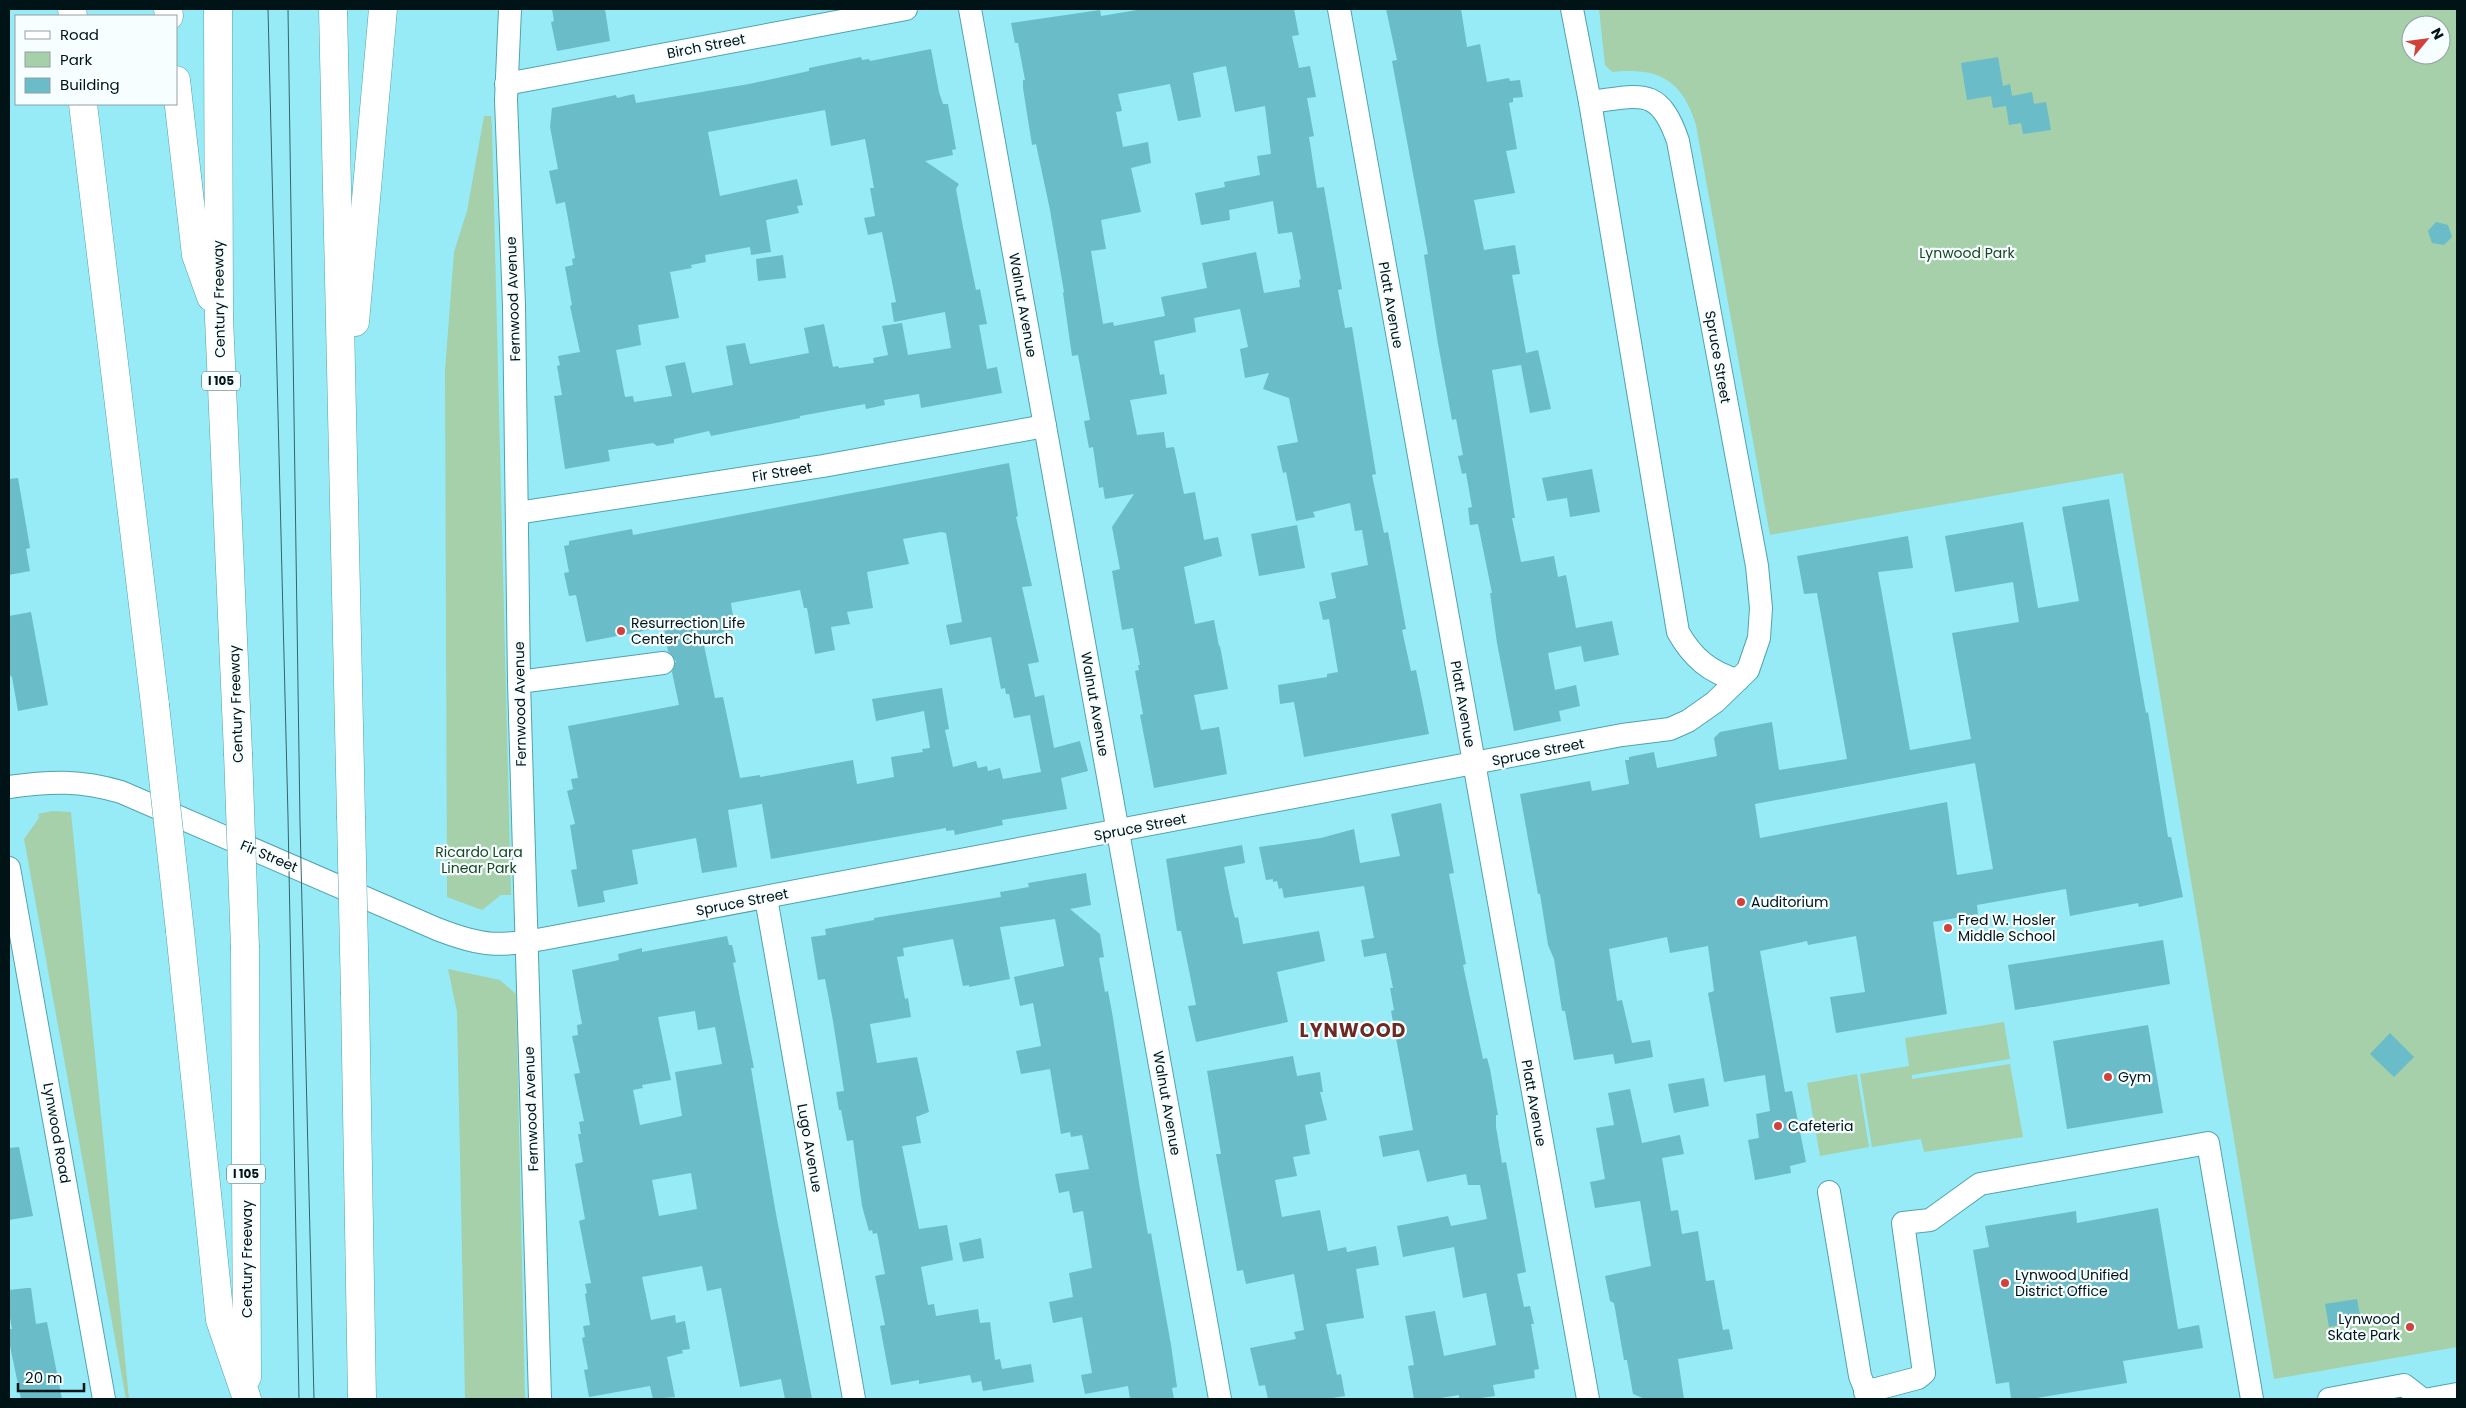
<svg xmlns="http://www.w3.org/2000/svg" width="2466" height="1408" viewBox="0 0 2466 1408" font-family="Poppins,sans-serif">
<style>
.green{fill:#a5d0a9;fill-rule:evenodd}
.building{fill:#69bcc8;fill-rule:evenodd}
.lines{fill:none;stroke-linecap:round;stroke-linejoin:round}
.minor-casing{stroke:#4fa3af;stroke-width:24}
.highway-casing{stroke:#4fa3af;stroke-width:29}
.minor{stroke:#fff;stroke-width:22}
.highway{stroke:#fff;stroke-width:28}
.tram{stroke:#386269;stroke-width:1}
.highway-bridge-casing{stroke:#4fa3af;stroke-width:29;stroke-linecap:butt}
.highway-bridge{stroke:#fff;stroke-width:28}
.poi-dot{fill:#d0423a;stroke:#f6feff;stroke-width:2}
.labels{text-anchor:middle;stroke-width:4.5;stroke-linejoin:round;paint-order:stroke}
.shield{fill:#f6feff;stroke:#4a5a5d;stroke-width:1}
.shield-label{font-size:12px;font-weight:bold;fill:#001317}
.street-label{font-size:14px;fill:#001317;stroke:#f6feff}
.park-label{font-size:14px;fill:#174620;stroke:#f6feff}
.poi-label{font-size:14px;fill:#001317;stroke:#f6feff;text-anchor:start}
.district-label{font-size:19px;font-weight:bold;letter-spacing:1px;fill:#6e2923;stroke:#f6feff}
</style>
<rect width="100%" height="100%" fill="#97ebf7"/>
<g class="green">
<path d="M1599 9H2457V1347L2274 1379 2123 473 1770 535 1696 125C1682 79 1658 67 1612 72L1605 65ZM2411 25H2441V55H2411Z"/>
<polygon points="484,116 491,116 492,126 511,895 501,895 482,910 447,897 445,371 454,252 467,211"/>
<polygon points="52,811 71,812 129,1399 126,1399 24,839 39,818 38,814"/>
<polygon points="448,969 500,980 516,994 525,1399 465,1399 457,1012"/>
<polygon points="2004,1022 2010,1059 1912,1075 1912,1079 2010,1064 2023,1137 1924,1152 1921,1139 1872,1147 1860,1074 1909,1066 1905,1038"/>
<polygon points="1857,1074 1869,1147 1820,1156 1807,1083"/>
</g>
<g class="building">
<polygon points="552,9 605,9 610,41 557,51 551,22 554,21"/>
<path d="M1143 9H1294L1299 35 1292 36 1299 68 1310 66 1316 97 1307 98 1314 136 1309 137 1317 188 1324 187 1326 199 1342 289 1338 290 1345 328 1352 327 1376 474 1372 475 1384 533 1388 532 1406 629 1402 630 1411 671 1416 670 1429 734 1304 757 1294 702 1280 704 1278 685 1327 677V674L1338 672 1329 619 1323 620 1319 602 1336 598 1331 573 1368 565 1362 530 1355 531 1350 503 1313 512 1315 517 1296 521 1286 472 1283 473 1277 446 1298 442 1289 398 1263 389 1269 373 1245 378 1240 349 1248 347 1240 309 1194 318 1196 332 1154 341 1160 375 1164 374 1167 394 1130 400 1137 435 1164 432 1166 448 1174 447 1184 494 1195 492 1204 540 1218 537 1222 556 1184 567 1195 624 1214 620 1219 646H1220L1228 689 1194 695 1201 730 1219 727 1227 774 1154 788 1140 715 1143 714 1135 671 1139 670 1138 665H1140L1133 628 1122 630 1112 571 1120 569 1112 527 1134 494 1105 499 1103 487 1099 488 1093 447 1089 448 1084 421 1090 420 1078 355 1072 356 1063 293 1064 292 1050 210 1036 144 1032 145 1023 88V80H1025L1018 43H1015L1011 23 1100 10 1101 16ZM1226 66 1235 112 1265 106 1271 154 1257 156 1260 175 1224 182 1225 187 1195 193 1201 225 1230 220 1229 210 1273 201 1278 234 1292 232 1301 279 1299 280 1300 287 1264 293 1256 252 1202 263 1207 288 1161 297 1165 316 1114 326 1113 322 1103 324 1091 251 1106 249 1101 220 1141 212 1131 168 1151 163 1148 142 1123 147 1116 112 1122 111 1118 94 1170 84 1178 121 1201 117 1193 73Z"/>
<polygon points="1386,9 1461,9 1467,47 1480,44 1487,82 1509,78 1510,81 1520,80 1523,97 1513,98 1513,102 1509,103 1517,149 1506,151 1515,193 1474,200 1484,250 1515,245 1520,274 1512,275 1526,353 1538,350 1551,409 1530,413 1521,365 1492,370 1515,518 1512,518 1521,562 1554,556 1558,577 1566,575 1576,628 1612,621 1619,655 1584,662 1581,646 1548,653 1555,690 1576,685 1580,706 1559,711 1561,721 1514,731 1497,643 1490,593 1492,593 1478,524 1470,525 1468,508 1472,507 1466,473 1462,474 1458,456 1463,455 1456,419 1452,420 1438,344 1424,255 1428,254 1392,61 1397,60"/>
<path d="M931 49 939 92 943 104H948L956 149 952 150 953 155 925 161 959 184 956 189 963 227 976 290 980 289 987 324 979 325 987 369 997 367 1002 393 921 408 919 394 884 400 885 405 866 409 865 404 800 416V418L711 436 709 431 674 439V443L657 446 653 443 608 450 610 461 565 469 554 396 562 395 557 366 560 365 558 356 580 352 570 306 572 305 565 267 573 265 572 259 575 258 565 202 556 204 549 171 558 169 550 127 552 108 616 95 617 98 634 94 636 103 749 84 809 71V68L861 57 862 60 869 59 870 61ZM825 110 831 146 865 139 874 188H870L875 216 864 218 868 235 882 232 896 302 891 303 894 322 945 312 951 348 908 355 902 323 882 326 888 355 873 358 874 363 839 368 838 366 833 367 824 324 804 328 809 353 750 364 745 343 726 346 733 385 692 393 685 362 665 366 672 396 634 402 633 396 625 397 616 350 641 345 638 325 679 318 670 272 692 268 691 265 706 262 705 255 750 247 751 255 771 252 766 220 799 213 797 206 803 205 797 179 720 196 708 132Z"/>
<polygon points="1998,57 2003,86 2010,84 2012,96 2032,92 2034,104 2046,102 2051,130 2023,134 2021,123 2009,125 2006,106 1993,108 1991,96 1967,100 1961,63"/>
<polygon points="2436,222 2448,225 2452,237 2444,245 2432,243 2428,231"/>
<polygon points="783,255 786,278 758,281 756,259"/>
<path d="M1009 463 1018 516 1016 517 1032 586 1022 587 1039 662 1028 664 1035 697 1044 695 1054 748 1080 741 1088 771 1061 778 1067 809 1002 820 1003 825 955 835 954 830 946 831V828L771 859 762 804 728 810 737 867 702 873 696 838 632 850 638 884 603 891 605 902 578 907 571 870 577 869 570 825 575 824 567 791 573 789 571 779 578 778 568 726 679 705 672 672 676 661 668 651 664 627 586 642 576 595 569 596 564 573 569 572 564 546 569 545V541L632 529 633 535ZM941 532 946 533 962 622 946 625 950 645 991 637 1001 689 1005 688 1006 694H1009L1014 718 1030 715 1041 772 1003 779 1000 768 988 771 987 766 978 768 976 761 953 767 945 730 949 729 942 688 872 699 876 721 924 711 930 748 922 749 923 752 891 757 894 777 857 784 853 760 760 777V775L740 778 723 697 715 698 702 636 735 630 731 603 800 590 804 608H807L815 654 835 650 831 627 850 624 847 612 873 608 867 572 909 564 903 539Z"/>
<polygon points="1592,469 1600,512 1570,517 1567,498 1547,501 1542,478"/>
<polygon points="18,478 30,548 26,549 30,571 9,575 9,479"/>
<path d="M2109 499 2146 713 2148 712 2168 837H2171L2183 897 2139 907 2138 903 2070 916 2066 889 1977 905 1978 914 1933 922 1947 1014 1836 1033 1830 997 1865 992 1856 936 1808 945 1807 941 1760 951 1785 1092 1792 1091 1806 1162 1790 1166 1791 1173 1755 1180 1748 1140 1759 1138 1756 1114 1770 1111 1765 1075 1724 1082 1708 993 1714 991 1708 946 1670 953 1667 937 1609 949 1617 1001 1622 1000 1632 1043 1650 1040 1653 1057 1615 1064 1613 1054 1574 1060 1565 1011H1562L1554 959 1548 945 1540 894H1538L1520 794 1590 781 1592 791 1629 784 1625 760H1629V757L1654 752 1657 768 1717 756 1714 738 1720 732 1772 722 1779 770 1847 759 1817 593 1804 594 1797 556 1908 536 1913 568 1878 572 1910 750 1971 739 1952 633 2019 622 2013 582 1955 592 1945 536 2023 522 2038 608 2079 601 2062 507ZM1975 763 1993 869 1957 875 1947 802 1760 838 1755 804Z"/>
<polygon points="1297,525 1305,568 1259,576 1251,534"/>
<polygon points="31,612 48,705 18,711 12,677 9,675 9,616"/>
<polygon points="1441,803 1454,873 1449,874 1466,964 1463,965 1483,1059 1487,1058 1490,1069 1498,1115 1496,1115 1496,1127 1502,1163 1506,1162 1526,1272 1517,1274 1524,1307 1530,1306 1534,1324 1531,1324 1539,1369 1534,1370 1535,1378 1493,1385 1495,1396 1474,1399 1459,1399 1459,1395 1435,1399 1414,1399 1408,1366 1414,1365 1405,1316 1435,1311 1444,1356 1496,1345 1486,1293 1463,1298 1454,1247 1403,1257 1397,1226 1448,1216 1451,1226 1487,1219 1480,1185 1468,1185 1466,1174 1427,1182 1419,1150 1383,1157 1379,1136 1413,1130 1391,1011 1394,1010 1390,988 1393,988 1386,953 1364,957 1361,940 1374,938 1364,886 1284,898 1282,888 1279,889 1277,881 1273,882 1273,879 1266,880 1259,847 1321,838 1354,829 1360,863 1400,856 1391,814"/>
<polygon points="1242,845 1245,863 1224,867 1232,907 1235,918 1238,917 1243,944 1319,931 1325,961 1277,972 1288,1022 1196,1042 1188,1006 1196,1005 1181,931 1177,931 1166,859"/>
<polygon points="1086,873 1091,905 1070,909 1100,934 1104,957 1099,958 1105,992 1108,991 1112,1012 1140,1189 1148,1234 1151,1233 1171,1345 1177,1387 1172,1388 1174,1399 1130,1399 1128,1386 1085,1394 1081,1375 1092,1373 1082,1317 1053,1323 1049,1302 1073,1297 1069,1273 1092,1268 1083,1211 1073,1213 1069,1191 1059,1193 1055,1174 1089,1169 1082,1135 1071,1137 1070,1132 1061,1134 1050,1069 1021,1074 1016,1051 1041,1046 1033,1003 1020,1006 1014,977 1064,966 1055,919 1000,927 1010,979 969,987 969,985 963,986 953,939 903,948 904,956 897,957 905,999 908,998 911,1017 870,1024 877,1063 917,1057 929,1112 916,1117 921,1143 902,1146 919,1229 947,1225 953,1260 921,1267 928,1305 934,1304 936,1316 978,1309 980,1323 990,1322 995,1360 1000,1359 1002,1369 1031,1364 1034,1382 983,1391 981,1381 972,1383 970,1375 919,1384 919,1380 891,1385 880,1326 885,1325 875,1276 885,1274 877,1233 873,1234 872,1230 869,1231 862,1206 853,1140 847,1141 841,1110 839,1110 836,1092 844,1091 833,1021 825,979 818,980 811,937 826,935 825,929 874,920 874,918 1001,897 1000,892 1029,887 1028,883"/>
<path d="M727 936 729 945H732L736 962 733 963 754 1068H751L776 1214 812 1399H785L781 1379 740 1387 721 1288 707 1291 702 1266 642 1277 651 1320 675 1315 676 1323 685 1321 690 1349 682 1350 683 1353 667 1357 675 1397 653 1399 650 1386 589 1397 584 1370 588 1369 582 1338 585 1337 583 1326 590 1325 585 1294 587 1293 585 1284 591 1283 579 1221 585 1219 575 1164 583 1162 578 1134H581L579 1122 584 1121 574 1074 580 1073 572 1036 578 1035 577 1025 582 1024 572 970 619 960 618 954 642 948V952ZM695 1011 698 1030 715 1027 722 1064 675 1072 682 1116 640 1125 633 1090 643 1088 642 1085 671 1080 658 1017ZM691 1173 697 1209 659 1216 652 1180Z"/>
<polygon points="2163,940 2170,984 2015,1010 2008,965"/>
<polygon points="2148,1025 2163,1113 2067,1129 2053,1041"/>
<polygon points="2390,1033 2414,1057 2394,1077 2370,1054"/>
<polygon points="1293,1056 1297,1076 1320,1072 1323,1092 1320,1092 1327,1120 1305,1125 1310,1154 1293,1157 1297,1176 1275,1180 1282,1217 1320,1210 1328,1251 1346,1247 1347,1252 1376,1246 1379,1265 1356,1269 1364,1318 1326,1324 1337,1375 1341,1374 1345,1396 1325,1399 1268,1399 1265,1385 1259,1386 1250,1348 1296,1339 1294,1332 1304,1330 1294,1274 1246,1284 1243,1270 1237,1271 1216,1154 1221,1154 1207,1071"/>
<polygon points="1704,1078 1709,1106 1674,1113 1668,1084"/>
<polygon points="1630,1089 1642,1143 1680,1135 1684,1154 1662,1158 1671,1211 1678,1210 1682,1234 1698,1231 1706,1281 1714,1280 1723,1330 1729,1329 1733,1349 1678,1359 1684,1399 1645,1399 1633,1394 1627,1360 1624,1360 1614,1303 1610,1301 1605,1276 1651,1266 1640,1201 1595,1208 1590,1182 1605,1179 1596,1128 1614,1125 1608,1093"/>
<polygon points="19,1147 33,1216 9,1220 9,1148"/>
<polygon points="2158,1208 2178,1329 2199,1325 2203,1348 2123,1361 2127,1383 2031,1399 2011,1399 2009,1382 1996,1384 1973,1250 1989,1247 1985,1226 2076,1211 2077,1223"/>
<polygon points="981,1238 984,1258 963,1262 959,1243"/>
<polygon points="27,1288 31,1288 36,1324 47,1322 62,1399 21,1399 9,1341 9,1329 12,1329 9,1312 9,1290"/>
<polygon points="2357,1299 2361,1321 2329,1327 2325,1304"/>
</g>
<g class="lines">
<defs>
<g id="minor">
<polyline points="510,9 506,100 514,305 519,682 540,1399"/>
<polyline points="970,9 1220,1399"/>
<polyline points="1339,9 1588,1399"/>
<polyline points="1572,9 1590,102"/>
<polyline points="506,84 906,9"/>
<polyline points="517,513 823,466 1045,426"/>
<polyline points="519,682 663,663"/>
<path d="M9 787C51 781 80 780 121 792L437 929C483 947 500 947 548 938L1622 735 1670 729 1688 721 1715 702 1748 670 1759 638 1761 608 1757 566 1678 141C1659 85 1640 96 1590 102L1678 632C1692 657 1710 673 1738 680"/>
<polyline points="9,868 104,1399"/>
<polyline points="766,898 854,1399"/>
<polyline points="1829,1192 1860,1376 1869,1399"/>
<polyline points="1865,1392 1918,1378 1924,1373 1903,1223 1930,1220 1980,1184 2208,1143 2252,1399"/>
<polyline points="2329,1399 2404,1385 2422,1399"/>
<polyline points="2430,1399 2457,1394"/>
</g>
<g id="highway">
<polyline points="72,9 73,16"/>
<polyline points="168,9 169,16"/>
<polyline points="218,9 219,318 238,753"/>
<polyline points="333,9 351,816"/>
<polyline points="176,80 196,255 211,297"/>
<polyline points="83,104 155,705"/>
<polyline points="355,322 383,9"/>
<polyline points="180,931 220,1320 247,1399"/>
<polyline points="245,948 247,1377"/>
<polyline points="355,994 362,1399"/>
</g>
</defs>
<use href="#minor" class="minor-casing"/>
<use href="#highway" class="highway-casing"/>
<use href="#minor" class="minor"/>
<use href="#highway" class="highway"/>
<g class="tram">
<polyline points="268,9 288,817 299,1399"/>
<polyline points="288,9 300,822 314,1399"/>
</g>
<defs>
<g id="highway-bridge">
<polyline points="155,705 180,931"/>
<polyline points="238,753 245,948"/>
<polyline points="351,816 355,994"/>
</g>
</defs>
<use href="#highway-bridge" class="highway-bridge-casing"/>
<use href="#highway-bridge" class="highway-bridge"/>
</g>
<g class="poi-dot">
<circle cx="621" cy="631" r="5"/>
<circle cx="1741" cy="902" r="5"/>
<circle cx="1948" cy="928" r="5"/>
<circle cx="2108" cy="1077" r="5"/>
<circle cx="1778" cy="1126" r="5"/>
<circle cx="2005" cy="1283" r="5"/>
<circle cx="2410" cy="1327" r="5"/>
</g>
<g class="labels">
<g class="shield">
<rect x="202" y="371.5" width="38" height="19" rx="4"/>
<rect x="227" y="1164.5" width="38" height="19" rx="4"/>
</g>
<g class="shield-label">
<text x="221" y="385">I 105</text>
<text x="246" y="1178">I 105</text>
</g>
<g class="street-label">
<text transform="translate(706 46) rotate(-11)" y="5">Birch Street</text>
<text transform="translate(219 299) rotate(-91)" y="5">Century Freeway</text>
<text transform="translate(513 299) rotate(-92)" y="5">Fernwood Avenue</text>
<text transform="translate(1023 305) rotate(80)" y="5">Walnut Avenue</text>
<text transform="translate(1391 305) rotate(80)" y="5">Platt Avenue</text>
<text transform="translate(1718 357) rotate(80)" y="5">Spruce Street</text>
<text transform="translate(782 472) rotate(-9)" y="5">Fir Street</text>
<text transform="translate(236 704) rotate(-92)" y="5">Century Freeway</text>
<text transform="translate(520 704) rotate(-91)" y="5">Fernwood Avenue</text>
<text transform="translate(1095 704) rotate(80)" y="5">Walnut Avenue</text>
<text transform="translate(1463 704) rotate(80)" y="5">Platt Avenue</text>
<text transform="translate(1538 752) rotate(-11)" y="5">Spruce Street</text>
<text transform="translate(1140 827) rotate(-11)" y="5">Spruce Street</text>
<text transform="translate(269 856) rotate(23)" y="5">Fir Street</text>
<text transform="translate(742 902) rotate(-11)" y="5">Spruce Street</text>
<text transform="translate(1167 1103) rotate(80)" y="5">Walnut Avenue</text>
<text transform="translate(1534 1103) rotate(80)" y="5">Platt Avenue</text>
<text transform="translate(531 1109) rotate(-92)" y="5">Fernwood Avenue</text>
<text transform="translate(57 1133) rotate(80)" y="5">Lynwood Road</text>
<text transform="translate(810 1148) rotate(80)" y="5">Lugo Avenue</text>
<text transform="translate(247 1259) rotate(-90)" y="5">Century Freeway</text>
</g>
<g class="park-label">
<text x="1967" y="258">Lynwood Park</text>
<text x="479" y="857">Ricardo Lara<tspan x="479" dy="16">Linear Park</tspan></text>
</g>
<g class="poi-label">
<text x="631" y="628">Resurrection Life<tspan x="631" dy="16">Center Church</tspan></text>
<text x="1751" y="907">Auditorium</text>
<text x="1958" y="925">Fred W. Hosler<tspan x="1958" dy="16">Middle School</tspan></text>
<text x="2118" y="1082">Gym</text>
<text x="1788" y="1131">Cafeteria</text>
<text x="2015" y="1280">Lynwood Unified<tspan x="2015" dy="16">District Office</tspan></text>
<text x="2400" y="1324" text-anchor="end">Lynwood<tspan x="2400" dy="16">Skate Park</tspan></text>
</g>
<g class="district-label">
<text x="1353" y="1037">LYNWOOD</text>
</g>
</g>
<rect width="2466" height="1408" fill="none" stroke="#001317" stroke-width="20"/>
<rect x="15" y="15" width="162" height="90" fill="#f6feff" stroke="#94a0a2"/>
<rect x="25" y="31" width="25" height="8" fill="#ffffff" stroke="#94a0a2"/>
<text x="60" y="40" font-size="15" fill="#001317">Road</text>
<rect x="25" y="52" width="25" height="15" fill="#a5d0a9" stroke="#94a0a2"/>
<text x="60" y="65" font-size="15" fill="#001317">Park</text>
<rect x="25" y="78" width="25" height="15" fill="#69bcc8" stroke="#94a0a2"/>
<text x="60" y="90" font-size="15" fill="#001317">Building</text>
<g transform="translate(2426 40) rotate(61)"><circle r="24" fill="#f6feff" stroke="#94a0a2"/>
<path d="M0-4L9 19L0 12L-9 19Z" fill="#d0423a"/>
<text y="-8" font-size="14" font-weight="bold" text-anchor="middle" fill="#001317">N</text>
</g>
<path d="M18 1383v8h66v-8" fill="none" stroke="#001317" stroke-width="2.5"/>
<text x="25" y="1383" font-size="15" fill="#001317" stroke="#f6feff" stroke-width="4" paint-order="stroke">20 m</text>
</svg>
